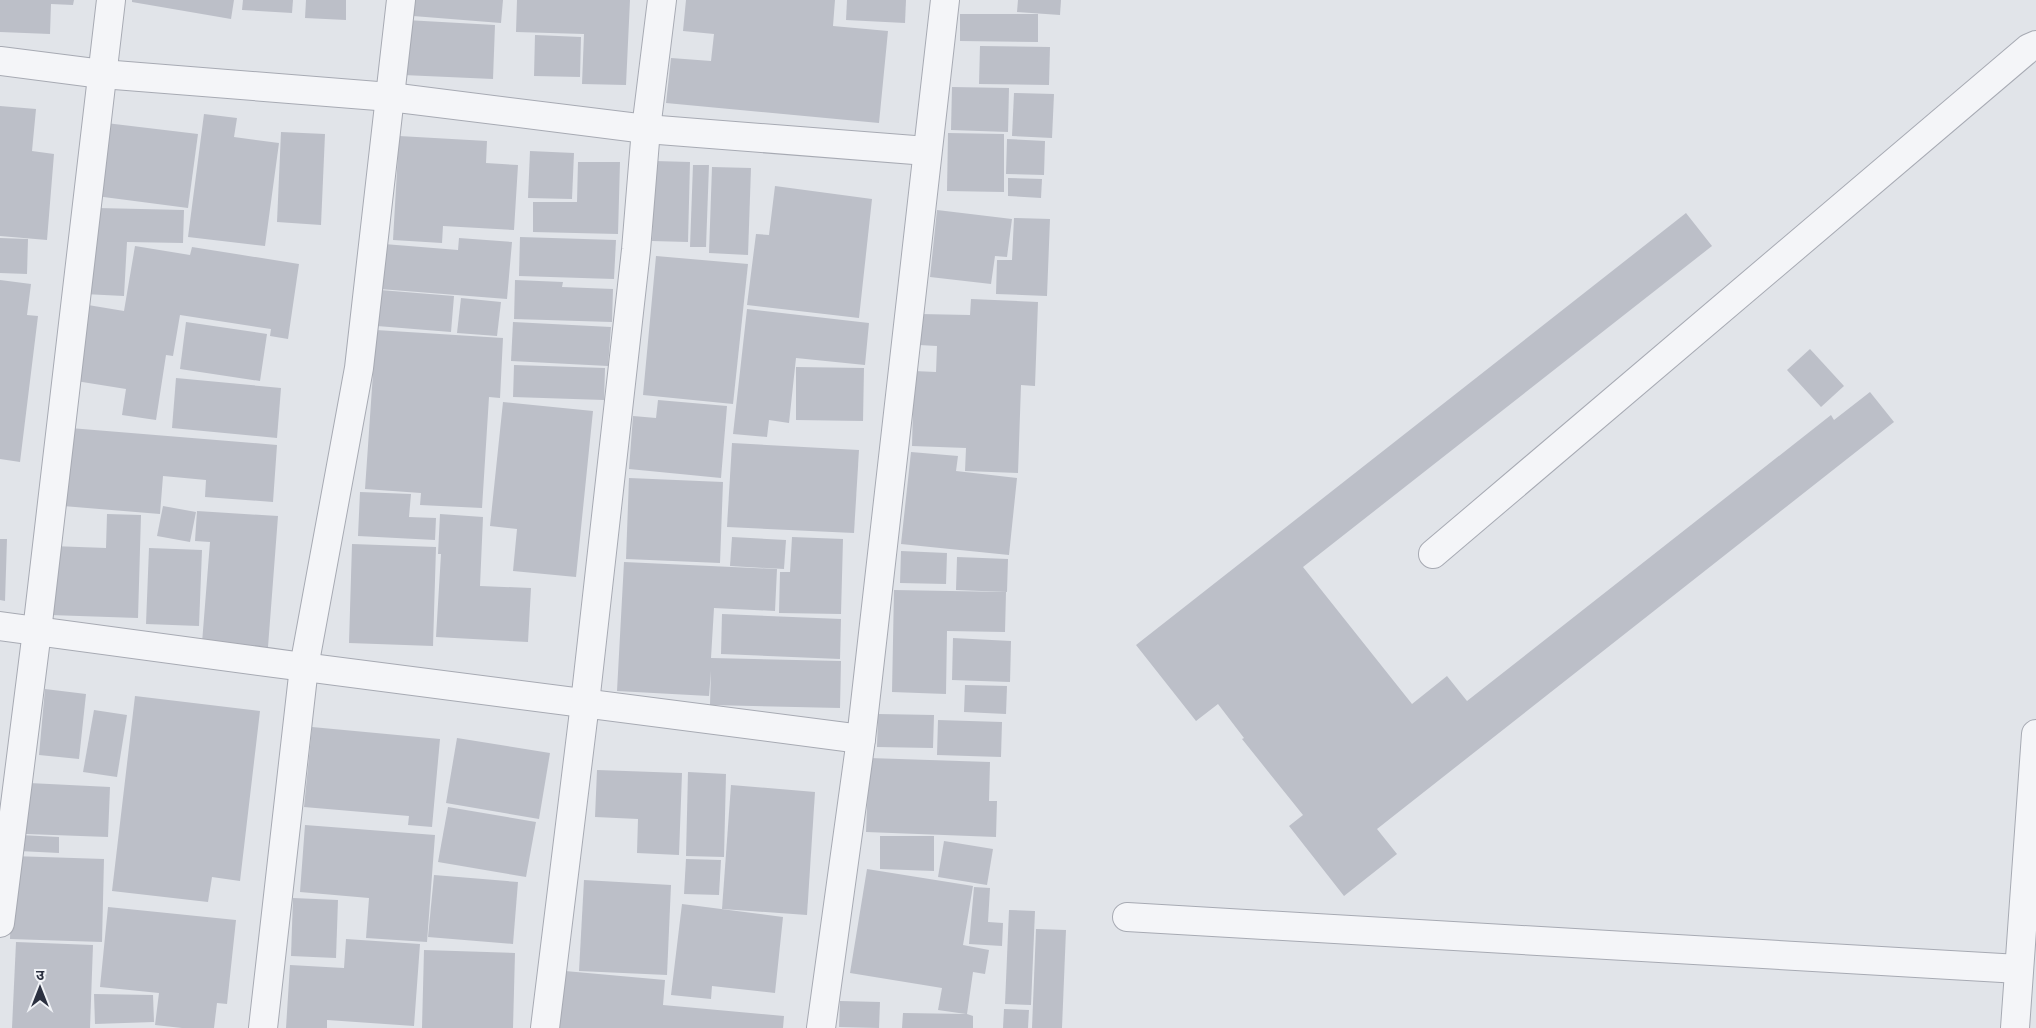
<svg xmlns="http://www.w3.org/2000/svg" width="2036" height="1028" viewBox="0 0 2036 1028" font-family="Quicksand,'Noto Sans Devanagari',sans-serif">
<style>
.building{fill:#bcbfc8}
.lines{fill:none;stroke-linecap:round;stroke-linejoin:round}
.minor-casing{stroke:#a7aab3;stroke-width:30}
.minor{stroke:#f4f5f8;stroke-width:28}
</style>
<rect width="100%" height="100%" fill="#e1e4e9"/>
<g class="building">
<polygon points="0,0 74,0 73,5 51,4 50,34 0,32"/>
<polygon points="132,0 234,0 231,19 132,2"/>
<polygon points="243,0 293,0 292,13 242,10"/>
<polygon points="306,0 346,0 346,20 305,18"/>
<polygon points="414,0 503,0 501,23 413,16"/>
<polygon points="517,0 630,0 626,85 582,84 584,34 516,32"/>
<polygon points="686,0 835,0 833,26 888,31 879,123 666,103 671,58 711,61 714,34 683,31"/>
<polygon points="847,0 906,0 905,23 846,20"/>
<polygon points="1018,0 1061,0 1060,15 1017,12"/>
<polygon points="960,14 1038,14 1038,42 960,41"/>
<polygon points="406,20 495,25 493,79 403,75"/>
<polygon points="535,35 581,37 580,77 534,76"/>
<polygon points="980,46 1050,47 1049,85 979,84"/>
<polygon points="952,87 1009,88 1008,132 951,130"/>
<polygon points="1014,93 1054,94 1052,138 1012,136"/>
<polygon points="0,106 36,109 32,151 54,154 47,240 0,236"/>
<polygon points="204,114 237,118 234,137 279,143 265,246 188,237"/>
<polygon points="106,123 198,134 188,208 96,196"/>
<polygon points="281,132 325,134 321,225 277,222"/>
<polygon points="948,133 1004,134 1004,192 947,191"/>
<polygon points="399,136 487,141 486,163 518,165 514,230 443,226 442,243 393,240"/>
<polygon points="1007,139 1045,141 1044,175 1006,174"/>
<polygon points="530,151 574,153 572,199 528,198"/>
<polygon points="655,161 690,162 688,242 652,241"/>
<polygon points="578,162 620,162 618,234 533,232 533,202 577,202"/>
<polygon points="693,165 709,165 706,247 690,247"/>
<polygon points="712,167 751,168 748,255 709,253"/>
<polygon points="1008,178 1042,179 1041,198 1008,196"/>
<polygon points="775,186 872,199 859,318 747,305 756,234 769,235"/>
<polygon points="97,208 184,210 183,243 127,242 124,296 84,294"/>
<polygon points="937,210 1012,219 1007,257 995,256 991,284 930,277"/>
<polygon points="1686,213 1712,246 1303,567 1412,704 1447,676 1467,701 1831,415 1834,420 1870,392 1894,422 1377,829 1397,854 1344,896 1289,826 1303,815 1242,739 1244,738 1218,704 1196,721 1136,645"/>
<polygon points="1014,218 1050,219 1047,296 996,294 997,260 1012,260"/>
<polygon points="520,237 616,240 614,279 519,276"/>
<polygon points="0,238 28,239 27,274 0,273"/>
<polygon points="459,238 512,242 507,299 380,289 384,244 458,250"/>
<polygon points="135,246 190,255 192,247 299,264 288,339 270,336 271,329 180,315 173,356 166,355 156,420 122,415 126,389 76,381 88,305 124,311"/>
<polygon points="656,256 748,264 733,404 643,395"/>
<polygon points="0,280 31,284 27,315 38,316 20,462 0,459"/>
<polygon points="515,280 563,282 562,287 613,289 612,322 514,319"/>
<polygon points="380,290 454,296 451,332 377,326"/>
<polygon points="461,298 501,302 497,336 457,333"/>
<polygon points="971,299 1038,302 1035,386 1021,385 1018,473 965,471 966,448 912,446 914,371 936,372 937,346 919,345 920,314 970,315"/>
<polygon points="747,309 869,323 865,365 796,358 789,423 769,420 767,437 733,434"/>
<polygon points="186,322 267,334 260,381 180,369"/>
<polygon points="513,322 611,327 608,366 511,361"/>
<polygon points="376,330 503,338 500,398 489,397 482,508 420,505 421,493 365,489"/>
<polygon points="1810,349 1844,386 1821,407 1787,370"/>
<polygon points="514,365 605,368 604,400 513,397"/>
<polygon points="796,367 864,368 863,421 796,420"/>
<polygon points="176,378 281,388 277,438 172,428"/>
<polygon points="658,400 727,406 721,478 629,469 633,416 656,418"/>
<polygon points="503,402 593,411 576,577 513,571 517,529 490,526"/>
<polygon points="70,428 277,445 273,502 205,497 206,480 163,476 160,514 63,506"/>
<polygon points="732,443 859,450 854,533 727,527"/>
<polygon points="911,452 958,456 956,471 1017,478 1009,555 901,544"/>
<polygon points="629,478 723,482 720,563 626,559"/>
<polygon points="360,492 411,494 409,517 436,518 435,540 358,536"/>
<polygon points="163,506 196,512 190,542 157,536"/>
<polygon points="197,511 278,516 268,647 202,643 210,542 195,541"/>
<polygon points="107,514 141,515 138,618 50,615 52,546 106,548"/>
<polygon points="440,514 483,517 480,586 531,588 528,642 436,637 441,554 438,554"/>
<polygon points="732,537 786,540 784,569 730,566"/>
<polygon points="792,537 843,539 841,614 779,613 780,572 790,572"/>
<polygon points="0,539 7,539 5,601 0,600"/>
<polygon points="352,544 436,547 433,646 349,643"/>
<polygon points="149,548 202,550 199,626 146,624"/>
<polygon points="901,551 947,553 946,584 900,583"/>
<polygon points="957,557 1008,559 1007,592 956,590"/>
<polygon points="624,562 777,569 775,611 714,608 711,658 841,661 840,708 710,705 711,671 709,696 617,691"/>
<polygon points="894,590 1006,592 1005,632 947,631 946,694 892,692"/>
<polygon points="722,614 841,619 840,659 721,654"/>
<polygon points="953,638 1011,641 1010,682 952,680"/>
<polygon points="965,685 1007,686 1006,714 964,712"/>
<polygon points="45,689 86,694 79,759 39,755"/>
<polygon points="135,696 260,711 240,881 212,877 208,902 112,891"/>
<polygon points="94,710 127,715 117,777 83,772"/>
<polygon points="878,714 934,715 933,748 877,747"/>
<polygon points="938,720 1002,722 1001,757 937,755"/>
<polygon points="312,727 440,739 432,827 408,825 409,816 304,807"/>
<polygon points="457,738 550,753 539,819 446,803"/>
<polygon points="869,758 990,762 989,801 997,801 996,837 866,832"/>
<polygon points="597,770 682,773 679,855 637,853 638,819 595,817"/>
<polygon points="688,772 726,774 724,857 686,856"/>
<polygon points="29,783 110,787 108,837 26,834"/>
<polygon points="731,785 815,792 807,915 722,909"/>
<polygon points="448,807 536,822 526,877 438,862"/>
<polygon points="305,825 435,835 427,942 366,938 369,898 300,892"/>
<polygon points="20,835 59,837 59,853 19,851"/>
<polygon points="880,836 934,836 934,871 880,869"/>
<polygon points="944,841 993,849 987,885 938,877"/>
<polygon points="12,856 104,859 102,942 10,939"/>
<polygon points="686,859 721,860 719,895 684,894"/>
<polygon points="867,869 973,886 963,945 989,950 985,974 973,972 967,1014 973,1016 973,1028 902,1028 903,1013 966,1014 938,1010 942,988 850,973"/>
<polygon points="434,875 518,882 513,944 428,937"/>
<polygon points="584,880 671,885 667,975 579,971"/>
<polygon points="974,887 990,888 988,922 1003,923 1002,946 969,944"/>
<polygon points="293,898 338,900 336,958 291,956"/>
<polygon points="682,904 783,917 775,993 712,986 711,999 671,995"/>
<polygon points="108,907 236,920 227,1004 217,1003 214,1028 182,1028 155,1025 159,993 100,987"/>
<polygon points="1009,910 1035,911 1031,1005 1005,1004"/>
<polygon points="1036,929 1066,930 1062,1028 1032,1028"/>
<polygon points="346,939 420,944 414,1026 327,1020 327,1028 286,1028 290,965 344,968"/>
<polygon points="16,942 93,945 90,1028 12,1028"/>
<polygon points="424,950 515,953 513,1028 422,1028"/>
<polygon points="565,971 665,980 663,1005 784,1016 783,1028 559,1028"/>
<polygon points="94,994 153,995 154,1022 95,1024"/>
<polygon points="840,1001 880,1002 879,1028 839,1027"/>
<polygon points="1004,1009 1029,1010 1028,1028 1003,1028"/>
</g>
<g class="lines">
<defs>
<g id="minor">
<polyline points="0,61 102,74 390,97 646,129 927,151"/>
<polyline points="1433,554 2029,48 2036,45"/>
<polyline points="0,626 304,667 861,739"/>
<polyline points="1127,917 2019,969"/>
<polyline points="0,923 37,631 111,0"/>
<polyline points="263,1028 304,667 359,368 401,0"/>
<polyline points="545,1028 585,703 636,250 646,129 662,0"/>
<polyline points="821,1028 861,739 945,0"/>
<polyline points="2015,1028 2036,734"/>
</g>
</defs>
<use href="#minor" class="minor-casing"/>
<use href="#minor" class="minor"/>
</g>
<g transform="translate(40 988)" stroke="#f1f3f7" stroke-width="4" paint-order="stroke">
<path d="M0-4L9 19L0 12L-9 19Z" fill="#2b3040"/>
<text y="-8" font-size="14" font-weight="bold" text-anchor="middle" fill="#2b3040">उ</text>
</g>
</svg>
